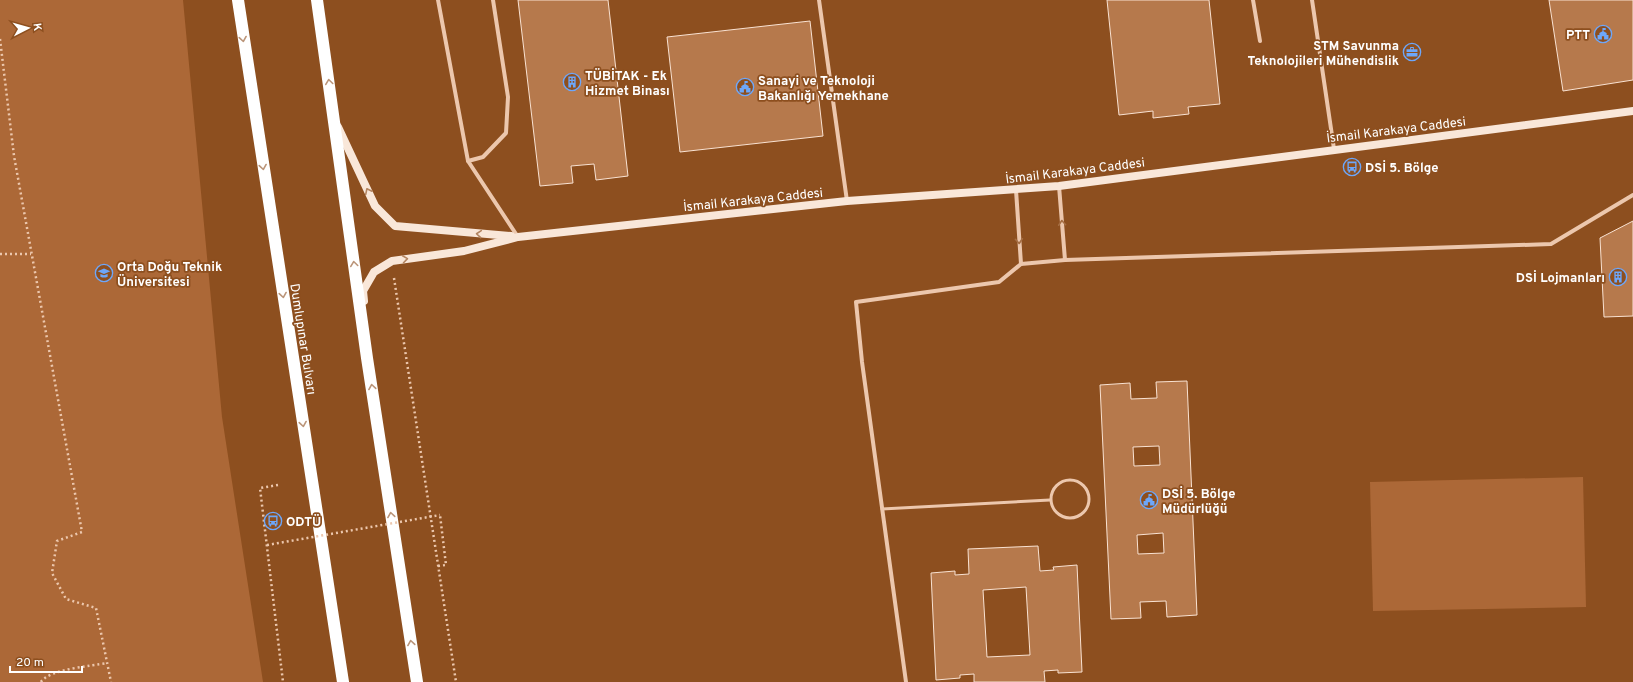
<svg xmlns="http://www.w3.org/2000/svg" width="1633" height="682" viewBox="0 0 1633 682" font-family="Overpass,sans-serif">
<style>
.green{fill:#ac6837}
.building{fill:#b6794c;stroke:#f9e2d2;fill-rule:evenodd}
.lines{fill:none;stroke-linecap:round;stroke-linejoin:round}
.path{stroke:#ecc7ad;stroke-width:2.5;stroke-dasharray:2 3;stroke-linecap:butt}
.lane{stroke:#ecc7ad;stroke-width:3}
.street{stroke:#ecc7ad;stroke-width:4}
.secondary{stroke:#f9e7d9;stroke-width:8}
.highway{stroke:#fff;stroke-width:12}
.path-bridge{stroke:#ecc7ad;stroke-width:2.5;stroke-dasharray:2 3;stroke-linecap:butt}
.oneway{stroke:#bb9579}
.oneway2{stroke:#b38460}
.oneway3{stroke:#a56d42}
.labels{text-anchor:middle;stroke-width:3.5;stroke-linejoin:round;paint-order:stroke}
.poi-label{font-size:13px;font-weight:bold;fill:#fff;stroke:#8d4f1f;text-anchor:start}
.street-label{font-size:13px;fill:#fff;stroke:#8d4f1f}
</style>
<rect width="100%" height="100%" fill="#8d4f1f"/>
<g class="green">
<polygon points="0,0 183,0 222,417 263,682 0,682"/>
<polygon points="1583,477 1586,607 1373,611 1370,482"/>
</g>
<g class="building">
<polygon points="518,0 608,0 628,176 596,180 594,164 571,166 573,183 540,186"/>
<polygon points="1107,0 1209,0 1220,104 1188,107 1189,114 1153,118 1153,111 1119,115"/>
<polygon points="1549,0 1633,0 1633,80 1563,91"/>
<polygon points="810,21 823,136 680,152 667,37"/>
<polygon points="1633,221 1633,316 1604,317 1600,238"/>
<path d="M1187 381 1197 615 1167 617 1166 601 1140 602 1141 618 1111 619 1100 385 1130 383 1131 399 1157 398 1156 382ZM1159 446 1160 465 1134 466 1133 447ZM1163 533 1164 553 1138 554 1137 535Z"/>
<path d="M1038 546 1040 571 1054 570 1053 567 1077 565 1082 672 1058 673V670L1044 671 1045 682H974V674L960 675V678L936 680 931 573 955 571V575L969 574 968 549ZM1026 587 1030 655 987 657 983 590Z"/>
</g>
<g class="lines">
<g class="path">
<polyline points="0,39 14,156 82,532 57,541 52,573 66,599 96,608 111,682"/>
<polyline points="0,254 31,254"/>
<polyline points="394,278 456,682"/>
<polyline points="278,485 260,488 283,682"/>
<polyline points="438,566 446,565 440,515"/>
<path d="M41 682C49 669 92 666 107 663"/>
</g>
<g class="lane">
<circle cx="1070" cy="499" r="19"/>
<polyline points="882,509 1050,500"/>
</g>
<g class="street">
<polyline points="438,0 468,161"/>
<polyline points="493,0 508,97 506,133 483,157 468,161 518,237"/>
<polyline points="819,0 847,201"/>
<polyline points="1253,0 1260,41"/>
<polyline points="1312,0 1334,149"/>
<polyline points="1059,186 1065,260"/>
<polyline points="1016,190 1021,264"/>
<polyline points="906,682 862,362 856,302 999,282 1021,264 1065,260 1551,244 1633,195"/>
</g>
<g class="secondary">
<polyline points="338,127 375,206 395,226 511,236"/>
<polyline points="364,301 363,291 374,272 392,261 464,251 518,237 847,201 1059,186 1633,111"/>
</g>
<g class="highway">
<polyline points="238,0 343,682"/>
<polyline points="317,0 367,358 417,682"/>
</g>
<polyline class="path-bridge" points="267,545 440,515"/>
</g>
<defs><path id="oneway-chevron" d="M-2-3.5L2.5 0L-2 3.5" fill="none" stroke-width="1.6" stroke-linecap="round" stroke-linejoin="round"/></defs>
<g class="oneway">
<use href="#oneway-chevron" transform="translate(243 39) rotate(81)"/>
<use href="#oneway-chevron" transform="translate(329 82) rotate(-98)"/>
<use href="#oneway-chevron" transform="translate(263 167) rotate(81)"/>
<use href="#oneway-chevron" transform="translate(354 264) rotate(-98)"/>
<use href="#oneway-chevron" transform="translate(283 295) rotate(81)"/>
<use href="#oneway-chevron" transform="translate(372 387) rotate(-99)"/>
<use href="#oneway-chevron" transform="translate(303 424) rotate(81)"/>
<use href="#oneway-chevron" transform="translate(391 515) rotate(-99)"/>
<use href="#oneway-chevron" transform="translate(411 643) rotate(-99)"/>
</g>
<g class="oneway2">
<use href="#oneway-chevron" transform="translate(368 191) rotate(-116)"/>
<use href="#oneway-chevron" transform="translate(479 234) rotate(-175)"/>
<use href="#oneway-chevron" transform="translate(405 259) rotate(-8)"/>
</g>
<g class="oneway3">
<use href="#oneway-chevron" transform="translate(1062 223) rotate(-94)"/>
<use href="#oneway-chevron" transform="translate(1019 241) rotate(86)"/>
</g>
<defs>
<symbol id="civic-ring" viewBox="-11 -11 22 22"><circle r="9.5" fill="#8d4f1f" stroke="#6da7fa" stroke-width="1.5"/><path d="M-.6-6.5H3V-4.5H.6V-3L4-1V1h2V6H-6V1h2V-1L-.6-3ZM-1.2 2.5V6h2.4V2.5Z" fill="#6da7fa"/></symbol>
<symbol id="office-ring" viewBox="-11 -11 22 22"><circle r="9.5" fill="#8d4f1f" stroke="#6da7fa" stroke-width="1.5"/><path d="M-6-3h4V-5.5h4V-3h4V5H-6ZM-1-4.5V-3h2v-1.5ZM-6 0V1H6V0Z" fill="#6da7fa"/></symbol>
<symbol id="building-ring" viewBox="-11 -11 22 22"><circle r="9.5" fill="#8d4f1f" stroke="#6da7fa" stroke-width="1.5"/><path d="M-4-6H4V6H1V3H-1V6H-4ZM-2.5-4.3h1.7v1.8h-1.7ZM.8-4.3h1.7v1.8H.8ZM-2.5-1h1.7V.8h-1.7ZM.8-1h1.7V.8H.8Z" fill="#6da7fa"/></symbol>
<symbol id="bus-ring" viewBox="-11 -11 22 22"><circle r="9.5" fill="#8d4f1f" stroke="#6da7fa" stroke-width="1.5"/><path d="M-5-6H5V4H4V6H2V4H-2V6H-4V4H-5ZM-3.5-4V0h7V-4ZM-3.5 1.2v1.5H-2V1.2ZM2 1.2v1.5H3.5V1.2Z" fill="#6da7fa"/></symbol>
<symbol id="university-ring" viewBox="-11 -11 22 22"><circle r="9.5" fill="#8d4f1f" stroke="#6da7fa" stroke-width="1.5"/><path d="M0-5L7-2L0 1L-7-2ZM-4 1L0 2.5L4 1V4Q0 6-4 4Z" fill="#6da7fa"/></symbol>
</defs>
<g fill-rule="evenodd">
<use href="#civic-ring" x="1593" y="24" width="20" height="20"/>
<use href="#office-ring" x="1402" y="42" width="20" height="20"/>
<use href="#building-ring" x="562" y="72" width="20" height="20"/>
<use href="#civic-ring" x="735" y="77" width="20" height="20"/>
<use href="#bus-ring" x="1342" y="157" width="20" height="20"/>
<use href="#university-ring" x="94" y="263" width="20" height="20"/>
<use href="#building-ring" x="1608" y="267" width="20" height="20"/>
<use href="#civic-ring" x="1139" y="490" width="20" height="20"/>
<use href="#bus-ring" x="263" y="511" width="20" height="20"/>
</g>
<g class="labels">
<g class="poi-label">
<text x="1590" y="39" text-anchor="end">PTT</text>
<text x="1399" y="50" text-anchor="end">STM Savunma<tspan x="1399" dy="15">Teknolojileri Mühendislik</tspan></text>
<text x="585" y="80">TÜBİTAK - Ek<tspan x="585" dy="15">Hizmet Binası</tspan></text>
<text x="758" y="85">Sanayi ve Teknoloji<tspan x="758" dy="15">Bakanlığı Yemekhane</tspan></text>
<text x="1365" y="172">DSİ 5. Bölge</text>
<text x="117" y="271">Orta Doğu Teknik<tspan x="117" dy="15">Üniversitesi</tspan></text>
<text x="1605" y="282" text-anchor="end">DSİ Lojmanları</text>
<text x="1162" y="498">DSİ 5. Bölge<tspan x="1162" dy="15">Müdürlüğü</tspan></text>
<text x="286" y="526">ODTÜ</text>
</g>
<g class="street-label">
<text transform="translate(1396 129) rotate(-7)" y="5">İsmail Karakaya Caddesi</text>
<text transform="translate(1075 170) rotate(-7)" y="5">İsmail Karakaya Caddesi</text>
<text transform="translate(753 199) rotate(-6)" y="5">İsmail Karakaya Caddesi</text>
<text transform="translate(304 339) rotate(81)" y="5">Dumlupınar Bulvarı</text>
</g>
</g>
<g transform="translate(28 28) rotate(84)" stroke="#8d4f1f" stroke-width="3" paint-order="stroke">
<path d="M0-3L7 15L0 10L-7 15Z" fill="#ffffff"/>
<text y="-6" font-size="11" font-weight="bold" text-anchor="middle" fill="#ffffff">K</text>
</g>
<path d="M10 666v6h72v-6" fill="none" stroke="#ffffff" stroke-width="2"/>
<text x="16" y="666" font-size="12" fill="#ffffff" stroke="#8d4f1f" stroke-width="3" paint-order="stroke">20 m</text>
</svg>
